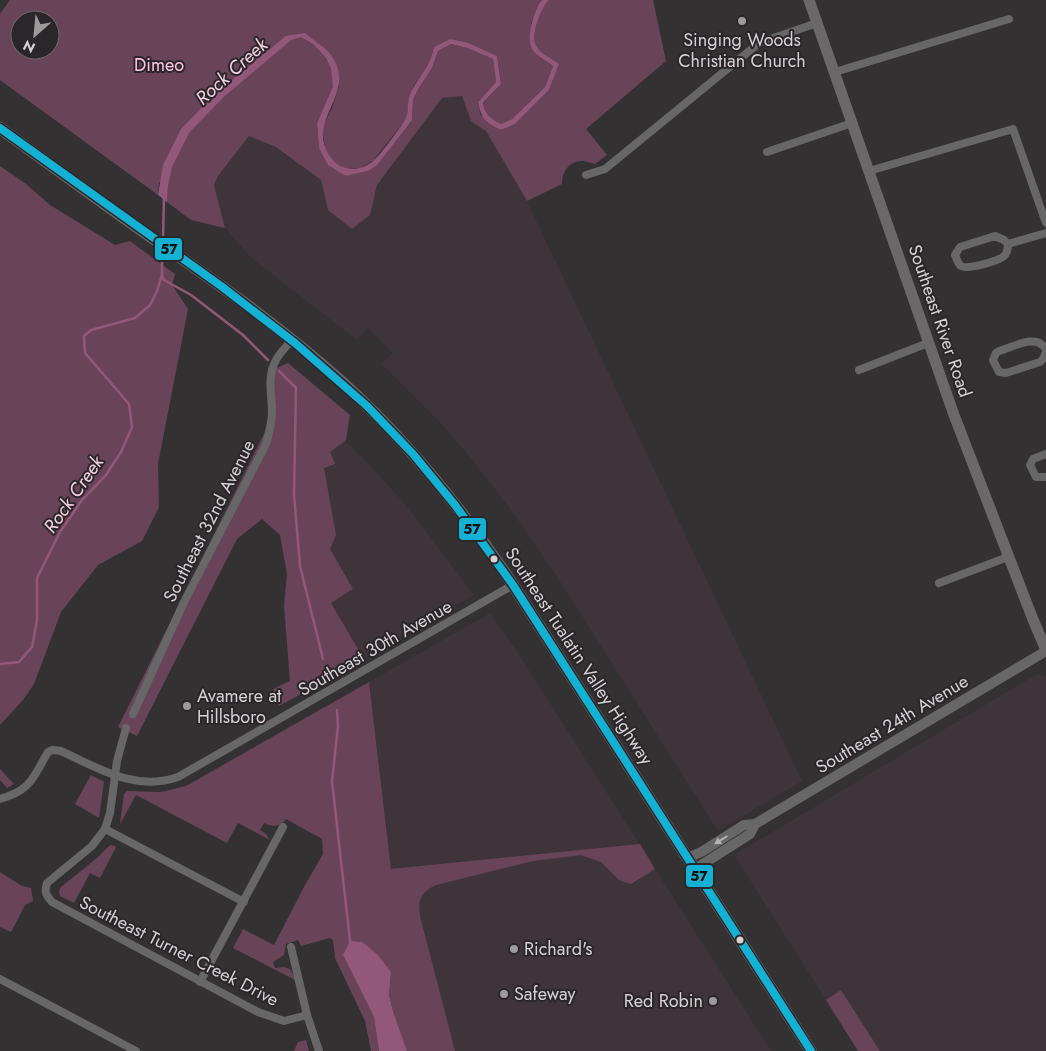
<svg xmlns="http://www.w3.org/2000/svg" width="1046" height="1051" viewBox="0 0 1046 1051" font-family="Jost,sans-serif">
<style>
.built{fill:#3e343a}
.green{fill:#694459;fill-rule:evenodd}
.water{fill:#93577a}
.lines{fill:none;stroke-linecap:round;stroke-linejoin:round}
.stream{stroke:#93577a;stroke-width:2.5}
.minor{stroke:#676768;stroke-width:8}
.tertiary{stroke:#676768;stroke-width:10}
.secondary{stroke:#6a6869;stroke-width:11}
.primary{stroke:#676768;stroke-width:12}
.bus-1-casing{stroke:#2b2629;stroke-width:11}
.bus-1{stroke:#13b2d5;stroke-width:8}
.oneway{fill:#b5b2b4}
.poi-dot{fill:#9d9a9b;stroke:#2b2629;stroke-width:2}
.bus-dot{fill:#d6d2d4;stroke:#2b2629;stroke-width:2}
.labels{text-anchor:middle;stroke-width:4;stroke-linejoin:round;paint-order:stroke}
.poi-label{font-size:18px;fill:#d6d2d4;stroke:#2b2629;text-anchor:start}
.park-label{font-size:18px;fill:#fec4e3;stroke:#2b2629}
.street-label{font-size:18px;fill:#d6d2d4;stroke:#2b2629}
.water-label{font-size:19px;font-style:italic;fill:#f7d0e4;stroke:#2b2629}
.line-badge{stroke:#2b2629;stroke-width:2}
.pale-badge-label{font-size:14px;text-anchor:middle;font-weight:bold;fill:#111}
</style>
<rect width="100%" height="100%" fill="#343132"/>
<g class="built">
<polygon points="462,96 471,121 486,131 527,201 802,781 718,831 556,575 511,510 466,452 435,417 381,363 393,353 368,328 357,340 250,257 225,228 214,185 218,176 249,136 276,147 321,180 328,210 370,215 377,185 442,98"/>
<polygon points="306,403 364,459 406,505 474,595 323,682"/>
<polygon points="490,613 516,650 771,1051 438,1051 391,869 369,682"/>
<polygon points="1037,674 1046,677 1046,1051 880,1051 841,990 826,1000 734,855"/>
</g>
<g class="green">
<path d="M10 0H542L531 23 533 51 553 66 545 87 512 119 501 124C491 119 485 115 483 104L501 84 497 56 450 39 434 47 428 66 414 85 409 98 407 118 373 161 360 168 346 169 332 161 325 147 323 135V126L332 108 339 87 337 67 316 42 307 35 305 39 313 44 326 58 331 69 333 78V86L317 123 319 148 346 176 368 171 412 120 413 99 419 88 432 68 438 51 451 44 467 48 493 59 496 82 478 102 480 114 501 130 515 124 549 90 559 64C552 59 541 54 537 47 529 37 541 8 549 0H653L666 61 586 129 607 155 595 164C590 163 586 161 582 161 569 161 562 172 562 184L527 201 486 131 471 121 462 96 442 98 377 185 370 215 352 229 328 210 321 180 276 147 249 136 218 176 214 185 225 228 191 220 167 202 168 186 159 182 158 195 0 80V14ZM20 20H50V50H20ZM286 43 225 96 189 133 192 123Z"/>
<polygon points="0,166 26,184 50,205 115,245 130,241 175,274 172,285 188,309 158,464 159,507 142,541 98,565 61,612 34,684 23,700 0,725"/>
<polygon points="288,363 350,415 346,440 330,452 335,464 324,468 336,535 330,549 353,589 331,603 362,656 323,682 279,706 273,689 290,681 284,606 287,574 280,535 262,519 237,539 137,736 118,727 270,422 270,371"/>
<path d="M369 682 391 869 640 844 655 869 631 884 619 880 601 862 581 855 533 861 436 885C420 893 418 899 420 916L455 1051H407L393 1011 389 995 391 972 343 955 374 1017 379 1051H371L365 1021 335 958 333 940 330 938 301 946 298 940 286 944 284 955 273 962 275 968 283 967 290 969 297 981 233 948 243 929 274 945 305 885 323 854 322 839 286 819C279 828 273 827 264 823L260 830 266 834 270 840 238 823 227 843 136 795 120 824 124 794 127 791 161 792 186 786Z"/>
<polygon points="0,769 14,784 7,788 0,780"/>
<polygon points="91,775 104,782 99,818 75,804"/>
<polygon points="112,845 116,847 100,878 90,873 74,903 60,896 59,891 61,887 97,858 109,846"/>
<polygon points="0,872 22,886 31,888 33,901 25,905 11,932 0,927"/>
<polygon points="841,990 880,1051 858,1051 826,1000"/>
<polygon points="306,1040 309,1051 294,1051 298,1042"/>
</g>
<g class="water">
<path d="M542 0H549C541 8 529 37 537 47 541 54 553 59 559 64L549 90 515 124 501 130C486 122 481 119 478 102L496 82 493 59 467 48 451 44 438 51 432 68 419 88 413 99 412 120 377 165 368 171 346 176 328 165 319 148 317 123 333 86 331 69 326 58 313 44 301 37 291 40 225 96 189 133 172 167 168 186 167 202 158 195 163 165 181 129 216 93 286 36 305 33C313 40 325 47 331 55 357 92 311 116 326 149 334 169 354 175 372 162 379 157 400 128 405 120 409 114 407 105 409 98 412 87 420 78 426 68 430 62 432 54 434 47L450 39 468 43 497 56 501 84 483 103C485 115 491 119 501 124L512 119 545 87 553 66C547 61 539 57 534 52 524 41 534 10 542 0Z"/>
<polygon points="350,941 362,942 378,955 391,972 389,995 393,1011 407,1051 379,1051 374,1017 343,955"/>
</g>
<g class="lines">
<g class="stream">
<polyline points="163,239 164,197"/>
<polyline points="162,276 164,280 191,295 243,335 268,360"/>
<polyline points="279,371 296,388 294,494 300,566 323,659"/>
<polyline points="0,664 19,662 32,647 37,621 37,578 60,532 82,500 106,475 121,452 132,427 129,404 85,353 84,336 91,330 135,318 150,305 157,291 162,275 162,250"/>
<polyline points="337,710 338,726 332,781 350,941 352,942"/>
</g>
<g class="minor">
<polyline points="835,72 1009,19"/>
<polyline points="767,152 852,123"/>
<polyline points="869,171 1013,129 1046,223"/>
<polyline points="586,175 605,169 759,43 817,23"/>
<path d="M995 236 1004 240 1008 244C1008 249 1007 253 1004 256 999 261 967 270 961 266 957 263 957 259 955 255L960 247Z"/>
<polyline points="1008,244 1046,233"/>
<path d="M1046 349C1036 333 1014 347 999 351L996 353 993 360 999 372 1006 373 1040 362 1043 359 1046 352"/>
<polyline points="859,370 928,343"/>
<polyline points="1046,454 1033,459 1030,465 1036,477 1046,477"/>
<polyline points="939,583 1008,557"/>
<path d="M133 714 184 602 266 444C269 433 272 423 272 412 272 395 267 378 275 362 279 353 286 347 292 340"/>
<path d="M126 728 117 761 110 813 105 829 92 846 47 883C44 892 46 895 52 902L258 1012 284 1021 307 1015"/>
<path d="M0 799C32 790 33 777 48 752L52 750 61 751C98 768 135 792 178 777L513 585"/>
<polyline points="105,829 244,902"/>
<polyline points="291,947 307,1015 319,1051"/>
<polyline points="0,979 136,1051"/>
<polyline points="200,982 283,827"/>
</g>
<g class="tertiary">
<polyline points="688,858 703,851 744,825 755,824 1046,651"/>
<polyline points="695,869 750,834 755,824"/>
</g>
<polyline class="secondary" points="809,0 954,415 1032,617 1046,650"/>
<path class="primary" d="M0 128C48 163 96 198 144 232 213 280 281 327 343 383 408 442 465 513 513 585L811 1051"/>
<defs>
<polyline id="bus-1" points="0,128 221,286 295,343 367,406 413,454 455,505 513,585 811,1051"/>
</defs>
<use href="#bus-1" class="bus-1-casing"/>
<use href="#bus-1" class="bus-1"/>
</g>
<defs><path id="oneway-solid" d="M-6-.8H1V-3.2L6.5 0L1 3.2V.8H-6Z" transform="scale(1.25)"/></defs>
<use class="oneway" href="#oneway-solid" transform="translate(721 840) rotate(148)"/>
<g class="poi-dot">
<circle cx="742" cy="21" r="5"/>
<circle cx="187" cy="706" r="5"/>
<circle cx="514" cy="949" r="5"/>
<circle cx="504" cy="994" r="5"/>
<circle cx="713" cy="1001" r="5"/>
</g>
<g class="bus-dot">
<circle cx="494" cy="559" r="4.5"/>
<circle cx="740" cy="940" r="4.5"/>
</g>
<g class="labels">
<g class="poi-label">
<text x="742" y="46" text-anchor="middle">Singing Woods<tspan x="742" dy="21">Christian Church</tspan></text>
<text x="197" y="702">Avamere at<tspan x="197" dy="21">Hillsboro</tspan></text>
<text x="524" y="955">Richard's</text>
<text x="514" y="1000">Safeway</text>
<text x="703" y="1007" text-anchor="end">Red Robin</text>
</g>
<g class="park-label">
<text x="159" y="71">Dimeo</text>
</g>
<g class="street-label">
<text transform="translate(940 321) rotate(71)" y="6">Southeast River Road</text>
<text transform="translate(209 521) rotate(-63)" y="6">Southeast 32nd Avenue</text>
<text transform="translate(375 648) rotate(-30)" y="6">Southeast 30th Avenue</text>
<text transform="translate(579 656) rotate(57)" y="6">Southeast Tualatin Valley Highway</text>
<text transform="translate(892 724) rotate(-31)" y="6">Southeast 24th Avenue</text>
<text transform="translate(179 951) rotate(27)" y="6">Southeast Turner Creek Drive</text>
</g>
<g class="water-label">
<text transform="translate(231 71) rotate(-42)" y="7">Rock Creek</text>
<text transform="translate(73 494) rotate(-55)" y="7">Rock Creek</text>
</g>
</g>
<g class="line-badge">
<rect x="154" y="237" width="29" height="24" rx="5" fill="#13b2d5"/>
<rect x="458" y="517" width="29" height="24" rx="5" fill="#13b2d5"/>
<rect x="685" y="864" width="29" height="24" rx="5" fill="#13b2d5"/>
</g>
<g class="pale-badge-label">
<text x="169" y="254">57</text>
<text x="472" y="534">57</text>
<text x="699" y="881">57</text>
</g>
<g transform="translate(35 35) rotate(207)"><circle r="24" fill="#2b2629" stroke="#6f6b6d"/>
<path d="M0-4L9 19L0 12L-9 19Z" fill="#9d9a9b"/>
<text y="-8" font-size="14" font-weight="bold" text-anchor="middle" fill="#d6d2d4">N</text>
</g>
</svg>
